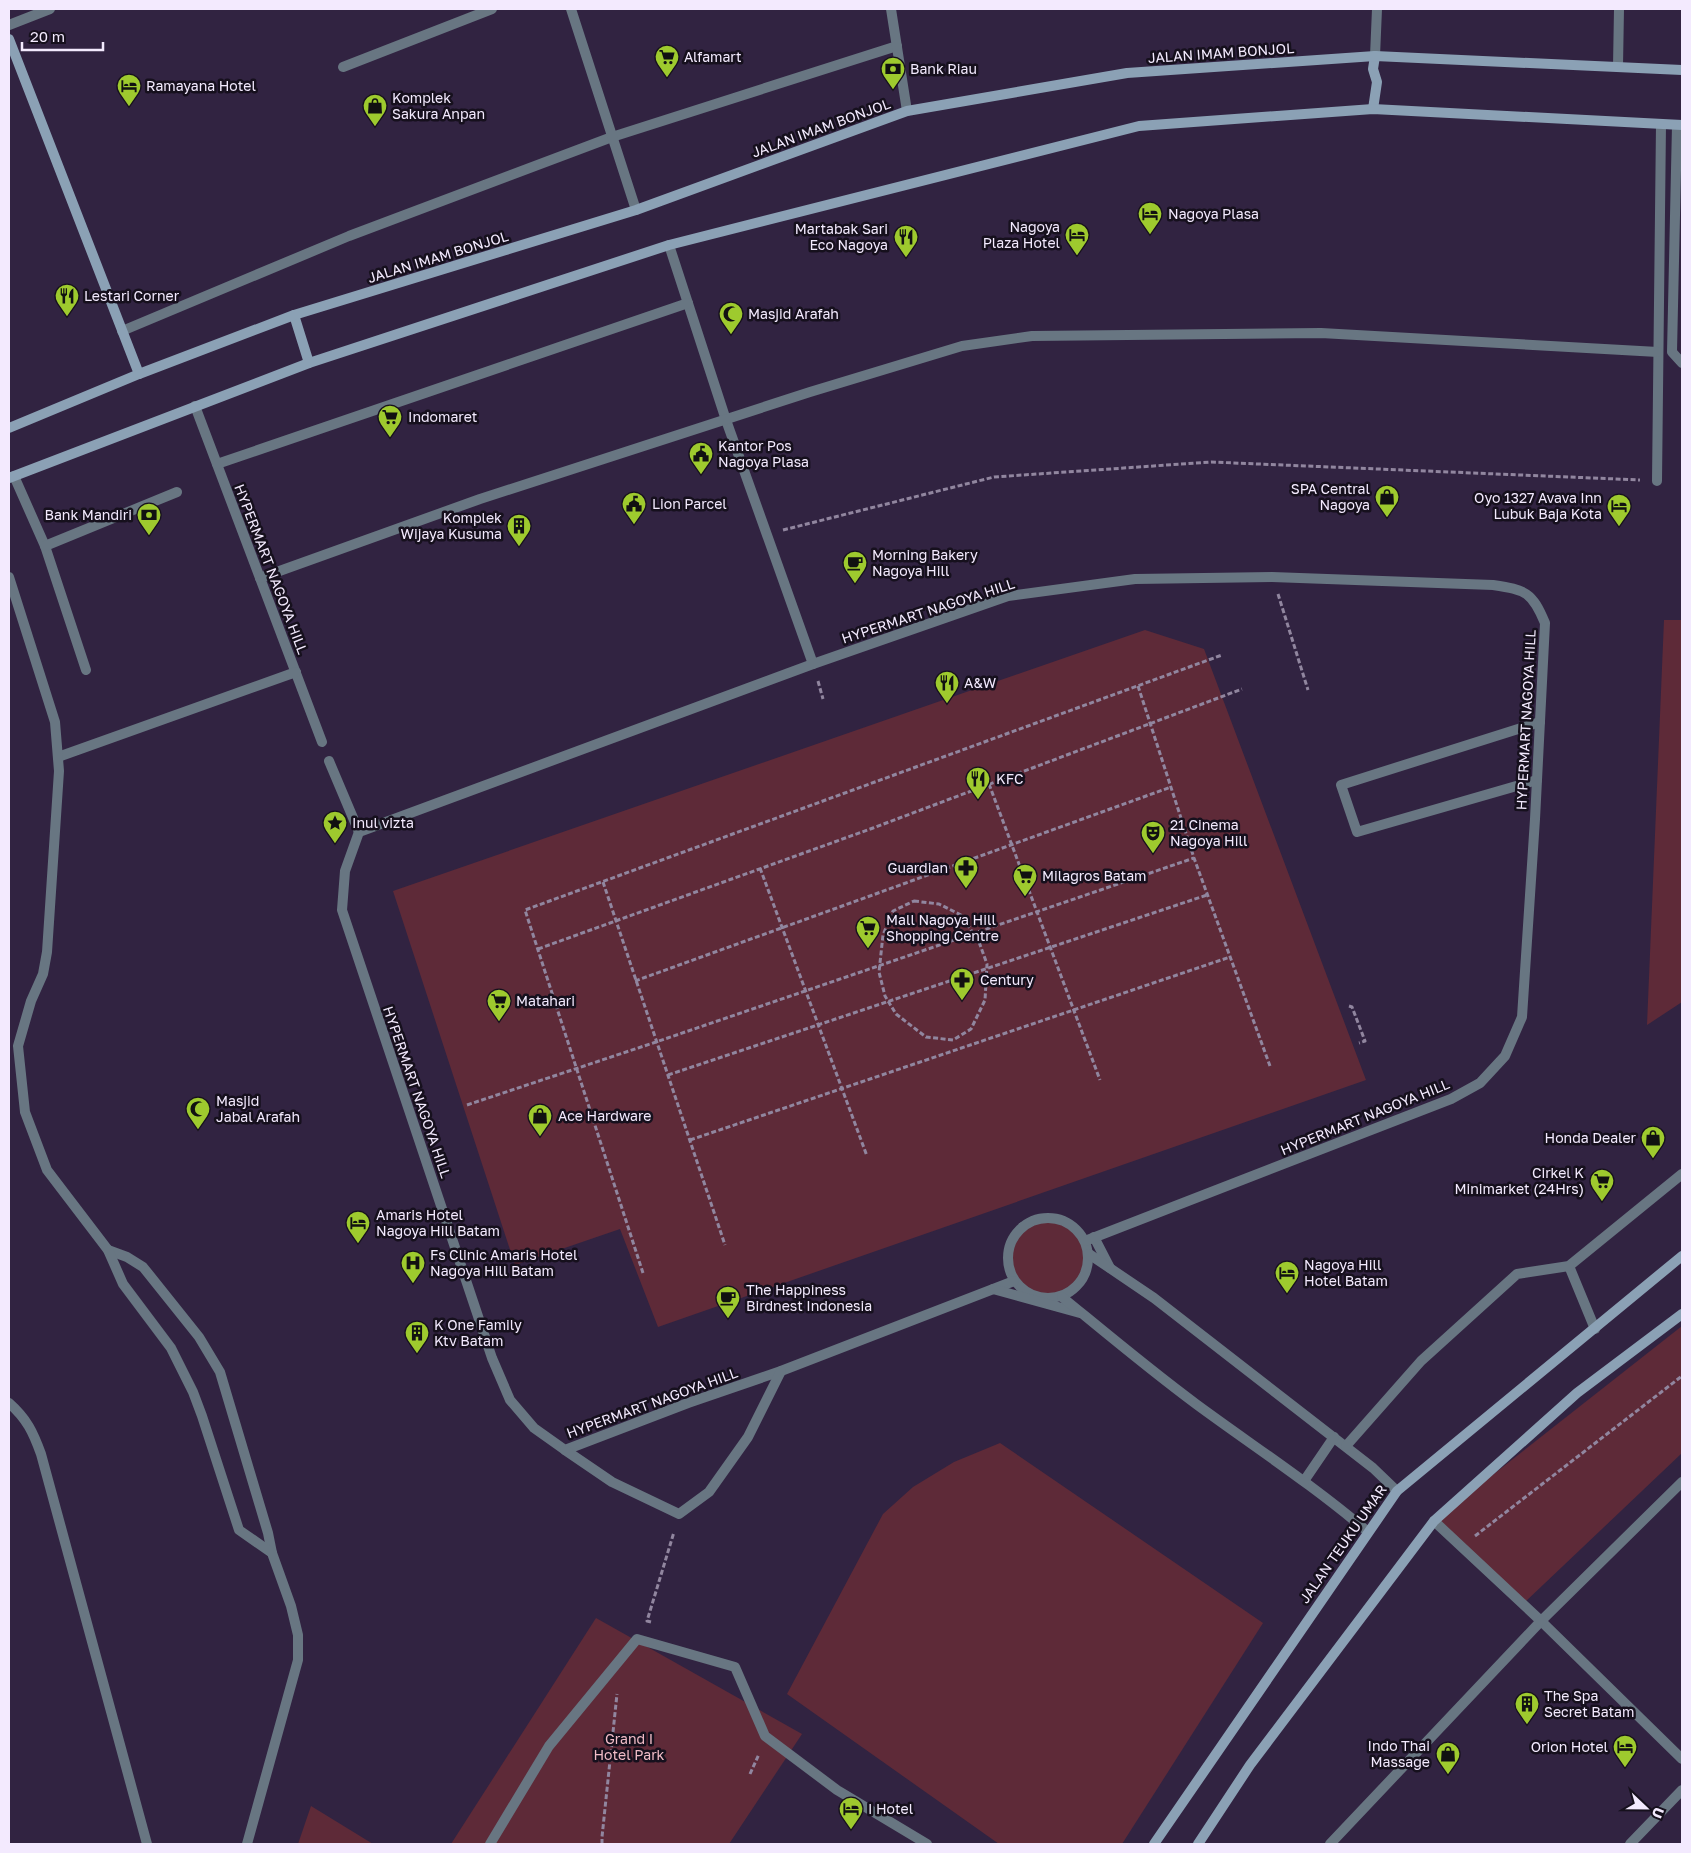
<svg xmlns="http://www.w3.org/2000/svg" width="1691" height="1853" viewBox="0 0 1691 1853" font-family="'Golos Text',sans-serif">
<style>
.green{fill:#5e2a38}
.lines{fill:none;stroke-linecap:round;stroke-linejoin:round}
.path{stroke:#91869f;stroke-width:3;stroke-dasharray:5 2.5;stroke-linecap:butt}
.lane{stroke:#687682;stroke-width:10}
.street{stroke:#687682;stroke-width:10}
.secondary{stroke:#8ba1b5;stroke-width:10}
.labels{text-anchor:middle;stroke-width:5;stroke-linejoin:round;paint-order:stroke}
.street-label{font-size:14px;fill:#f3eafe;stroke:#16101d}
.poi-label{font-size:14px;fill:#f3eafe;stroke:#16101d;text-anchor:start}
.park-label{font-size:14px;fill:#f1bcc7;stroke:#16101d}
</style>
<rect width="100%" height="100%" fill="#312341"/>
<g class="green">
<polygon points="1664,620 1682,620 1682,1002 1647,1025"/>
<polygon points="1145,630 1204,649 1366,1080 658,1327 620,1229 515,1265 393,891"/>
<circle cx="1048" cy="1258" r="40"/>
<polygon points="1682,1326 1682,1453 1523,1604 1434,1521"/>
<polygon points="1000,1443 1263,1623 1122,1844 999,1844 787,1694 883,1514 913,1487 954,1462"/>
<polygon points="596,1618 802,1734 729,1844 451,1844"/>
<polygon points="311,1806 373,1844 298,1844"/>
</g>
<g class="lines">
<g class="path">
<polyline points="783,530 994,477 1211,462 1640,480"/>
<polyline points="1278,594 1308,690"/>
<polyline points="818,681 823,699"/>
<polyline points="1138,686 1194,858 1270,1066"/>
<polyline points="989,784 1100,1080"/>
<polyline points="760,868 867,1156"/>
<polyline points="603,882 725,1245"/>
<polygon points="914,901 939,904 961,915 979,942 987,964 985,1000 971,1029 953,1040 926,1037 896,1014 885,996 879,972 883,935 893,911"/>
<polyline points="538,949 873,828 1242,689"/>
<polyline points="635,981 1171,787"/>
<polyline points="1349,1006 1352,1007 1365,1041 1359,1043"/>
<polyline points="668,1075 1207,895"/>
<polyline points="467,1105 656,1042 1194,858"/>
<polyline points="690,1140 1230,957"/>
<polyline points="1020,1223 1022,1227"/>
<polyline points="643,1273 525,910 1222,655"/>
<polyline points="1475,1536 1682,1376"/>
<polyline points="651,1622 647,1621 674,1532"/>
<polyline points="750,1774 759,1754"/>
<polyline points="602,1844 602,1837 617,1694"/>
</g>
<g class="lane">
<polyline points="1677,125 1672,352 1682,363"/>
<polyline points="669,245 726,420 813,664"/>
<polyline points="122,331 349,236 612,137 897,46"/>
<polyline points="195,406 322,742"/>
<polyline points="217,464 688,303"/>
<polyline points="14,476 45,546 86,670"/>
<polyline points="1657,481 1661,124"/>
<polyline points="45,546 177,492"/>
<polyline points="260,578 480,499 810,392 962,346 1032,336 1321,333 1658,352"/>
<polyline points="58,757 296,672"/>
<polyline points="329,761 359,832"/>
<polyline points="1537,780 1357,832 1341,785 1540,722"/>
<circle cx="1048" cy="1258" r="40"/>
<polyline points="1094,1237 1110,1268"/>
<polyline points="108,1250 127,1257 143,1267 199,1337 220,1372 268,1533 272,1553"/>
<polyline points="1089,1254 1154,1298 1373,1468 1397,1491"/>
<polyline points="1569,1266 1595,1329"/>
<path d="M1014 1281 781 1371 688 1403 565 1450 534 1428 510 1400 492 1358 342 910 345 871 359 832 813 664 1008 596 1135 579 1272 577 1493 585C1526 590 1532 592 1545 623L1535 819 1522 1017 1505 1056 1480 1083 1451 1099 1085 1241"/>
<polyline points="993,1289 1080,1313"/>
<path d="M1062 1297C1106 1333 1150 1370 1196 1404 1253 1446 1313 1485 1368 1532"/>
<path d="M9 1403C27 1419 33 1432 41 1454L147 1844"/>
<polyline points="1346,1446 1421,1361 1517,1274 1569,1266 1682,1174"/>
<polyline points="565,1450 612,1482 679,1514 709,1492 748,1437 781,1371"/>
<polyline points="1304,1481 1334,1437"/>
<polyline points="490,1844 549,1746 637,1639 735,1667 765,1736 837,1790 927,1844"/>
</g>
<g class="street">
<polyline points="571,9 636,210"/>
<polyline points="891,9 907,111"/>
<polyline points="9,25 50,9"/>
<polyline points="1375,56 1377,9"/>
<polyline points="1618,66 1619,9"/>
<polyline points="343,67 492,9"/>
<polyline points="9,577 55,722 59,771 47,952 43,974 31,1001 18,1046 25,1112 47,1170 108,1250 123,1284 171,1348 193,1392 202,1416 239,1530 272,1553 291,1606 298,1635 298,1660 247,1844"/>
<polyline points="1434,1521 1541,1621 1682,1759"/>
<polyline points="1330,1844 1541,1621 1682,1482"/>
<polyline points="1630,1844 1682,1790"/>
</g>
<g class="secondary">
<polyline points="9,39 139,374"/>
<polyline points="1373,109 1377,82 1373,69 1375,56"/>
<polyline points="294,315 309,363"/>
<polyline points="9,428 139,374 294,315 636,210 907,111 1127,73 1375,56 1682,70"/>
<polyline points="9,478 309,363 669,245 1139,126 1373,109 1682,125"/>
<polyline points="1154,1844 1397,1491 1682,1256"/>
<polyline points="1198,1844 1250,1765 1434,1521 1577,1393 1682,1314"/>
</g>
</g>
<defs>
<symbol id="supermarket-pin" viewBox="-11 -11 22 30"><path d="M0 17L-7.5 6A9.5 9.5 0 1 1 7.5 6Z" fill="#9eca2e" stroke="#16101d"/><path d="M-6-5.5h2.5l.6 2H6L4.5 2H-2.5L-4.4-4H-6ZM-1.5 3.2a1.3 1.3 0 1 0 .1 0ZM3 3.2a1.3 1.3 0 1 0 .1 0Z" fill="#111"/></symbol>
<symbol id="bank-pin" viewBox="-11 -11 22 30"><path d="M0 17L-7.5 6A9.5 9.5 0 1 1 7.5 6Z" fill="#9eca2e" stroke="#16101d"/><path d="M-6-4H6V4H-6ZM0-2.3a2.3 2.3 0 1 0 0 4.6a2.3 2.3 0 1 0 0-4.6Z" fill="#111"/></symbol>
<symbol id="hotel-pin" viewBox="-11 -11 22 30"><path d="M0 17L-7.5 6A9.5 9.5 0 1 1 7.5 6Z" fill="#9eca2e" stroke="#16101d"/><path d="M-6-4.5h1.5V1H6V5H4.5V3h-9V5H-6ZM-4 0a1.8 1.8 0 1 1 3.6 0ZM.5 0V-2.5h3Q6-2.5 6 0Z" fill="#111"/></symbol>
<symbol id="shop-pin" viewBox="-11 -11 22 30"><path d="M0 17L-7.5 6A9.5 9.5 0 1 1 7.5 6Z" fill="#9eca2e" stroke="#16101d"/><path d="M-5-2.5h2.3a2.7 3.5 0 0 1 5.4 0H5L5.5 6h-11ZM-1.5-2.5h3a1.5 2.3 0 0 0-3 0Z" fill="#111"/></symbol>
<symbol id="restaurant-pin" viewBox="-11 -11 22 30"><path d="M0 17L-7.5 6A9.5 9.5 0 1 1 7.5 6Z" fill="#9eca2e" stroke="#16101d"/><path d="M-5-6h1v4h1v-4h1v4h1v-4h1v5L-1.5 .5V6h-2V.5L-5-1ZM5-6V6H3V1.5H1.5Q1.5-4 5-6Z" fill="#111"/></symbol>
<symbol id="mosque-pin" viewBox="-11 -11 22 30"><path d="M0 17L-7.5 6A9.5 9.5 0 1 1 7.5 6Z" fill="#9eca2e" stroke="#16101d"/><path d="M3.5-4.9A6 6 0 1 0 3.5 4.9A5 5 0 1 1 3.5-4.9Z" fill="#111"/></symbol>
<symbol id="civic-pin" viewBox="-11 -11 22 30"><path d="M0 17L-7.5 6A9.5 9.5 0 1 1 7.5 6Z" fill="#9eca2e" stroke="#16101d"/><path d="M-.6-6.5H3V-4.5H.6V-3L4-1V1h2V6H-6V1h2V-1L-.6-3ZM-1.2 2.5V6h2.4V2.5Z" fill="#111"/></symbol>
<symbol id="building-pin" viewBox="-11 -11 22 30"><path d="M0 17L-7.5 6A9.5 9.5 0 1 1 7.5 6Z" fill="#9eca2e" stroke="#16101d"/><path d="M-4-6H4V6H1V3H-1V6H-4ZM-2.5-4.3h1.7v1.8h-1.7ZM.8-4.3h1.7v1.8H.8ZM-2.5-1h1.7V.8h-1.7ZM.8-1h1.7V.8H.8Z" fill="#111"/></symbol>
<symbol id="cafe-pin" viewBox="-11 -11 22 30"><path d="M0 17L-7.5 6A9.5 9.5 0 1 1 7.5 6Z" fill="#9eca2e" stroke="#16101d"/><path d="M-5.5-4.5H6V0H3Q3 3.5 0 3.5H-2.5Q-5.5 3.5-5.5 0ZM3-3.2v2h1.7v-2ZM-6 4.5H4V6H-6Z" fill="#111"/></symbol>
<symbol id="sight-pin" viewBox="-11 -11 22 30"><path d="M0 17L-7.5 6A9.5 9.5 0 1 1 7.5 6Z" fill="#9eca2e" stroke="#16101d"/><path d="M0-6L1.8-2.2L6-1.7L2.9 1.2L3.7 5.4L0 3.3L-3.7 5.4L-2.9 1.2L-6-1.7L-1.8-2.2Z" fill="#111"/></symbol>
<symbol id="theatre-pin" viewBox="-11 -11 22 30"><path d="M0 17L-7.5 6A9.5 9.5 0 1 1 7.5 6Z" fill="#9eca2e" stroke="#16101d"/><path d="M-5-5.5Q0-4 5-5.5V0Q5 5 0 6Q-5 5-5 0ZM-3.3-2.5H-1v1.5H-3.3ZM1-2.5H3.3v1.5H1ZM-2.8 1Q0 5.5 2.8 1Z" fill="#111"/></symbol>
<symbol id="pharmacy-pin" viewBox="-11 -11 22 30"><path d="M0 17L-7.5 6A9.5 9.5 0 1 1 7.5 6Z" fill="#9eca2e" stroke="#16101d"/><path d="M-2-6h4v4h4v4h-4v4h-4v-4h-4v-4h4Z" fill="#111"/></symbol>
<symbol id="hospital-pin" viewBox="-11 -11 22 30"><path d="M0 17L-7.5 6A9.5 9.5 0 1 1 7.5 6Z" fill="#9eca2e" stroke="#16101d"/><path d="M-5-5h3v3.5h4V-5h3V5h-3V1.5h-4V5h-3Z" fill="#111"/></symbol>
</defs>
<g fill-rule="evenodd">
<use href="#supermarket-pin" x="653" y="43" width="28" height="38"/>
<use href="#bank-pin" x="879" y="55" width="28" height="38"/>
<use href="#hotel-pin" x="115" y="72" width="28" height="38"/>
<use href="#shop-pin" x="361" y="92" width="28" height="38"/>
<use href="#hotel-pin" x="1136" y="200" width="28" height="38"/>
<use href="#hotel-pin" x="1063" y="221" width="28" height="38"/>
<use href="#restaurant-pin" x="892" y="223" width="28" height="38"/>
<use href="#restaurant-pin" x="53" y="282" width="28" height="38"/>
<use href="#mosque-pin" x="717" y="300" width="28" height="38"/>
<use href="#supermarket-pin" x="376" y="403" width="28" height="38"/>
<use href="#civic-pin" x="687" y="440" width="28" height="38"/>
<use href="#shop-pin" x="1373" y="483" width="28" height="38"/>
<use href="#civic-pin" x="620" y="490" width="28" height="38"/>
<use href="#hotel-pin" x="1605" y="492" width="28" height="38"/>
<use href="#bank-pin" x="135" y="501" width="28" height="38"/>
<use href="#building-pin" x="505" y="512" width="28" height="38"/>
<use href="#cafe-pin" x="841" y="549" width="28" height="38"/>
<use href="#restaurant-pin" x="933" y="669" width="28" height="38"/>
<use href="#restaurant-pin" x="964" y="765" width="28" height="38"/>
<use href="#sight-pin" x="321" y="809" width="28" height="38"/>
<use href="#theatre-pin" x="1139" y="819" width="28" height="38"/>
<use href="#pharmacy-pin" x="952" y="854" width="28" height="38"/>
<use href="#supermarket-pin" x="1011" y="862" width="28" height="38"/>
<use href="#supermarket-pin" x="854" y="914" width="28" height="38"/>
<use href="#pharmacy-pin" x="948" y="966" width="28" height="38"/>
<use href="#supermarket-pin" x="485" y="987" width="28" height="38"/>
<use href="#mosque-pin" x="184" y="1095" width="28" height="38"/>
<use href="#shop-pin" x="526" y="1102" width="28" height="38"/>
<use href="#shop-pin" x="1639" y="1124" width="28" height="38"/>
<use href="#supermarket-pin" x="1588" y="1167" width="28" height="38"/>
<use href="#hotel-pin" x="344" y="1209" width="28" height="38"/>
<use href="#hospital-pin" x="399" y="1249" width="28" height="38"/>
<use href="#hotel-pin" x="1273" y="1259" width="28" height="38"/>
<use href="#cafe-pin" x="714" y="1284" width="28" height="38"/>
<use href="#building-pin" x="403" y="1319" width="28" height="38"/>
<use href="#building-pin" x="1513" y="1690" width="28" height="38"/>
<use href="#hotel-pin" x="1611" y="1733" width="28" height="38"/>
<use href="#shop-pin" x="1434" y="1740" width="28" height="38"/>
<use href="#hotel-pin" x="837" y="1795" width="28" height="38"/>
</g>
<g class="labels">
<g class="street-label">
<text transform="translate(1221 53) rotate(-4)" y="5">JALAN IMAM BONJOL</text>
<text transform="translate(821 128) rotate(-20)" y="5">JALAN IMAM BONJOL</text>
<text transform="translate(438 257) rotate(-17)" y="5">JALAN IMAM BONJOL</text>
<text transform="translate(271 569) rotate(69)" y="5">HYPERMART NAGOYA HILL</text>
<text transform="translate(928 611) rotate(-18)" y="5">HYPERMART NAGOYA HILL</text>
<text transform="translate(1526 720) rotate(-87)" y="5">HYPERMART NAGOYA HILL</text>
<text transform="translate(417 1092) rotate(71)" y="5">HYPERMART NAGOYA HILL</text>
<text transform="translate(1365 1117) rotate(-22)" y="5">HYPERMART NAGOYA HILL</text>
<text transform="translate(652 1403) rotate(-20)" y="5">HYPERMART NAGOYA HILL</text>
<text transform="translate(1343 1544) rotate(-55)" y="5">JALAN TEUKU UMAR</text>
</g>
<g class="poi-label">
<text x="684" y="62">Alfamart</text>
<text x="910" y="74">Bank Riau</text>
<text x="146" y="91">Ramayana Hotel</text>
<text x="392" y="103">Komplek<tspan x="392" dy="16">Sakura Anpan</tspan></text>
<text x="1168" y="219">Nagoya Plasa</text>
<text x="1060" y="232" text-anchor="end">Nagoya<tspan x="1060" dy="16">Plaza Hotel</tspan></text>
<text x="888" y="234" text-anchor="end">Martabak Sari<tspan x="888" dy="16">Eco Nagoya</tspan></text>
<text x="84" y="301">Lestari Corner</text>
<text x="748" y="319">Masjid Arafah</text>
<text x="408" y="422">Indomaret</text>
<text x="718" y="451">Kantor Pos<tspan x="718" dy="16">Nagoya Plasa</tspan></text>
<text x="1370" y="494" text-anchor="end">SPA Central<tspan x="1370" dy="16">Nagoya</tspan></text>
<text x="1602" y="503" text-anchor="end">Oyo 1327 Avava Inn<tspan x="1602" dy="16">Lubuk Baja Kota</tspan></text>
<text x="652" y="509">Lion Parcel</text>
<text x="132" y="520" text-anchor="end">Bank Mandiri</text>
<text x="502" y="523" text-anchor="end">Komplek<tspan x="502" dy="16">Wijaya Kusuma</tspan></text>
<text x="872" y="560">Morning Bakery<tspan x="872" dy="16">Nagoya Hill</tspan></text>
<text x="964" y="688">A&amp;W</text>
<text x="996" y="784">KFC</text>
<text x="352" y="828">Inul vizta</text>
<text x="1170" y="830">21 Cinema<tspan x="1170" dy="16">Nagoya Hill</tspan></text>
<text x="948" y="873" text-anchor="end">Guardian</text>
<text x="1042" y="881">Milagros Batam</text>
<text x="886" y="925">Mall Nagoya Hill<tspan x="886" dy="16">Shopping Centre</tspan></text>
<text x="980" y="985">Century</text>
<text x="516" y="1006">Matahari</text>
<text x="216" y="1106">Masjid<tspan x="216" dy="16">Jabal Arafah</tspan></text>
<text x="558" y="1121">Ace Hardware</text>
<text x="1636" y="1143" text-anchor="end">Honda Dealer</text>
<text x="1584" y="1178" text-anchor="end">Cirkel K<tspan x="1584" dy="16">Minimarket (24Hrs)</tspan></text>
<text x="376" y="1220">Amaris Hotel<tspan x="376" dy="16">Nagoya Hill Batam</tspan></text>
<text x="430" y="1260">Fs Clinic Amaris Hotel<tspan x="430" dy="16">Nagoya Hill Batam</tspan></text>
<text x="1304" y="1270">Nagoya Hill<tspan x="1304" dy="16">Hotel Batam</tspan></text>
<text x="746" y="1295">The Happiness<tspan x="746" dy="16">Birdnest Indonesia</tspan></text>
<text x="434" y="1330">K One Family<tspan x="434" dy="16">Ktv Batam</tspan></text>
<text x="1544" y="1701">The Spa<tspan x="1544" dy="16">Secret Batam</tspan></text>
<text x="1430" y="1751" text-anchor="end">Indo Thai<tspan x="1430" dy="16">Massage</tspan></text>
<text x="1608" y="1752" text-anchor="end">Orion Hotel</text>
<text x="868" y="1814">I Hotel</text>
</g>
<g class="park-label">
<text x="629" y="1744">Grand I<tspan x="629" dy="16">Hotel Park</tspan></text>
</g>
</g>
<rect width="1691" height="1853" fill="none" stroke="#f3eafe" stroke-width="20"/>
<g transform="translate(1646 1808) rotate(112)" stroke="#16101d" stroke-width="4" paint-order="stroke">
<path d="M0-4L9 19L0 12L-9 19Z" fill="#f3eafe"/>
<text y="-8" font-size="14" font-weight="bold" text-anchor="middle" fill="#f3eafe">U</text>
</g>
<path d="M22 42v8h81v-8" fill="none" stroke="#f3eafe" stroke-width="2.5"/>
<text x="30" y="42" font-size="15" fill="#f3eafe" stroke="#16101d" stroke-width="4" paint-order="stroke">20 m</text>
</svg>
